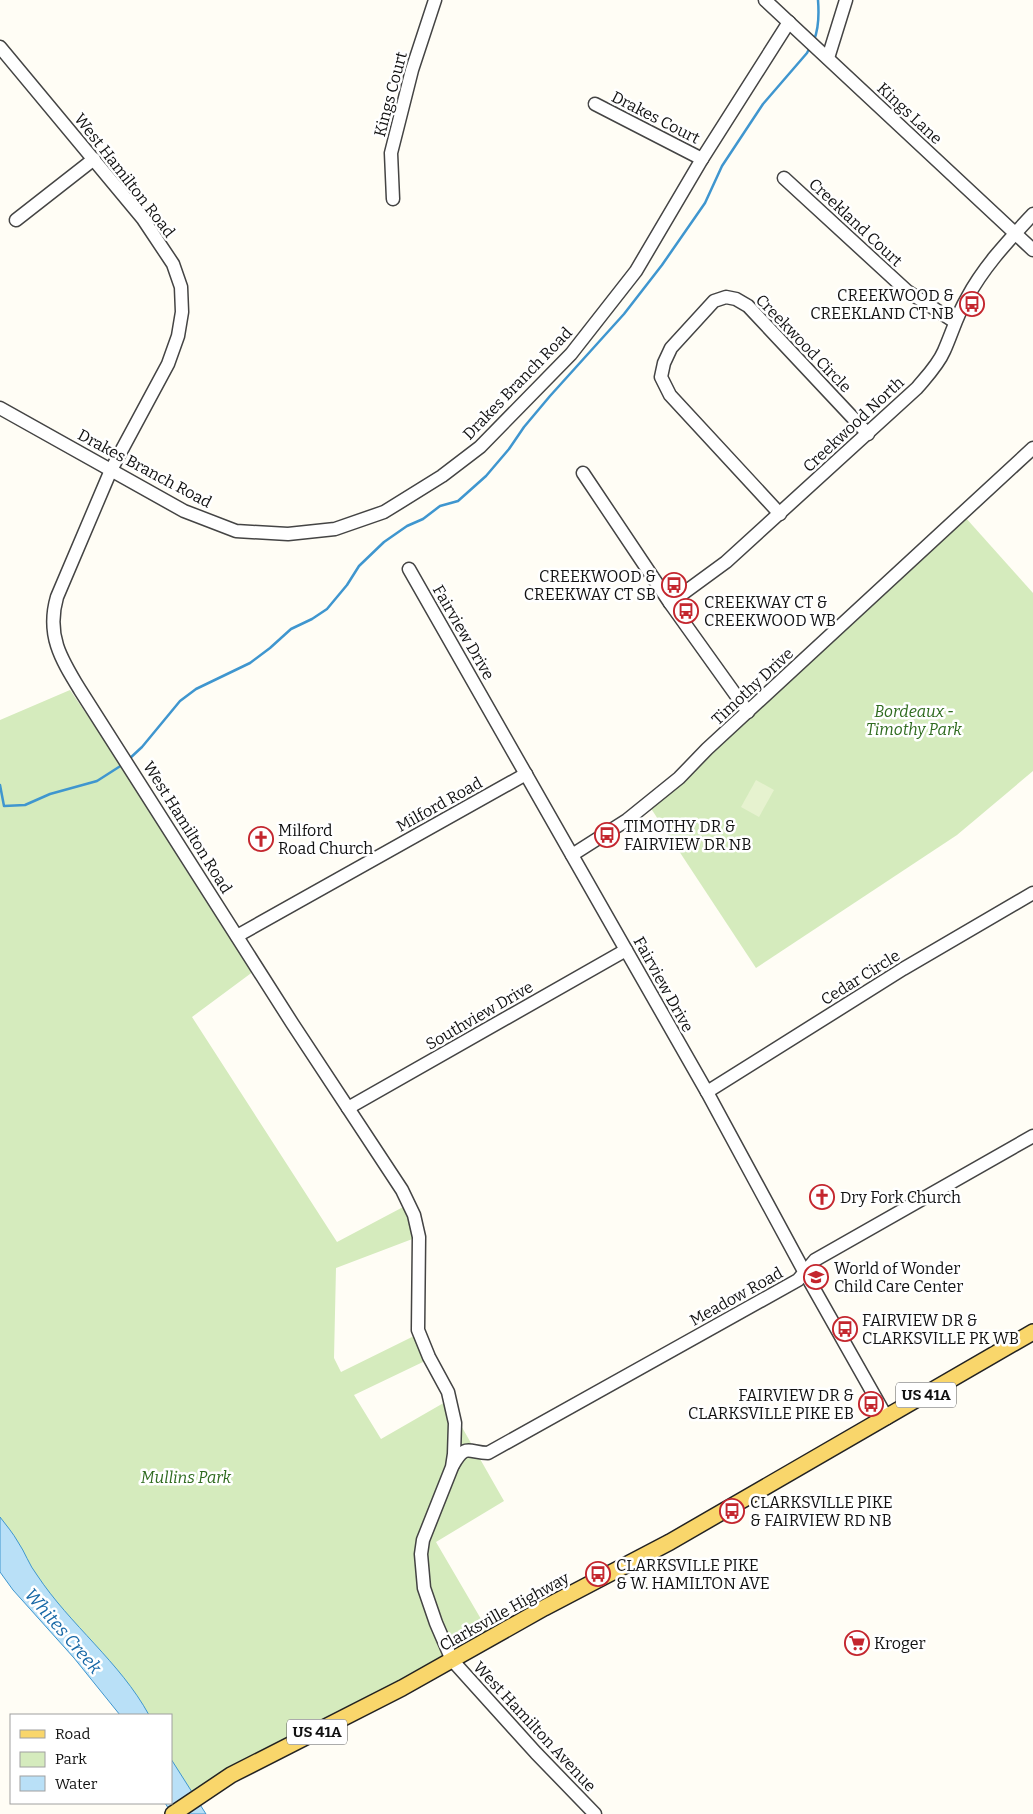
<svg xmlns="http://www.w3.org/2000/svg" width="1033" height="1814" viewBox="0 0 1033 1814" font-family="Bitter,serif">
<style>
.green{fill:#d5ebbd}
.pitch{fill:#e6f2cf}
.water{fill:#b9e0f7;stroke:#3f96cf}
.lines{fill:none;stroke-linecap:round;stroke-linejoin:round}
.stream{stroke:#3f96cf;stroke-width:2.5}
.minor-casing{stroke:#444;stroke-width:15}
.major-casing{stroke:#222;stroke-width:18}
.minor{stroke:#fff;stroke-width:12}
.major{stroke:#f9d66b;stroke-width:15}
.labels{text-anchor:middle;stroke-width:5;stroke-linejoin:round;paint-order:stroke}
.shield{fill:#fff;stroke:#585858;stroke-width:1}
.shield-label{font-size:15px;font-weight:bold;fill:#111}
.street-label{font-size:16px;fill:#111;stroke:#fff}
.poi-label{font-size:16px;fill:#111;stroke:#fff;text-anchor:start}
.park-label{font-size:16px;font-style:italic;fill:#2f6b1f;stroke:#fff}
.water-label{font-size:18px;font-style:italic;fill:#1768a6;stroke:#fff}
</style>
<rect width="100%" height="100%" fill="#fffdf5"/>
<g class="green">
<polygon points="965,517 1033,593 1033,771 957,835 756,968 650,807"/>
<polygon points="70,690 135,785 186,870 254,971 192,1017 337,1242 405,1206 409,1216 415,1238 336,1268 334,1358 341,1372 414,1336 425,1361 354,1395 381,1439 447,1401 504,1501 436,1542 488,1631 190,1799 171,1768 171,1715 139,1715 0,1536 0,720"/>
</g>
<polygon class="pitch" points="756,780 774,790 759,817 741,807"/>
<g class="water">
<path d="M0 1517C6 1525 13 1533 18 1542 25 1552 29 1565 37 1575 70 1625 120 1662 149 1715H120L74 1658 13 1590 0 1572Z"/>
<polygon points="171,1759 206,1814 172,1814 165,1803 171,1803"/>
</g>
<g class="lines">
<g class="stream">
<path d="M814 40C819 28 819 13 818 0"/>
<polyline points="128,760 142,747 180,701 196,689 250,663 270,648 291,629 312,619 327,609 347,585 359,566 384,542 407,526 423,519 440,506 458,501 486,476 509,449 524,427 550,396 624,314 662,265 705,203 722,166 763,104 807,53 810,47"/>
<polyline points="0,785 4,806 25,805 50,794 97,781 122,765"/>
</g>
<defs>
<g id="minor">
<polyline points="765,0 1033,250"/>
<path d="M0 47 143 219 173 264 181 287 182 312 178 336 168 364 111 470 57 597C46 635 61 659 80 690L292 1023 402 1190 414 1215 419 1237 418 1330 429 1357 448 1392 455 1423 454 1454 452 1467 423 1540 421 1554 424 1588 436 1623 452 1660 536 1753 595 1814"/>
<polyline points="828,58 846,0"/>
<polyline points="595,104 702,159"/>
<polyline points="784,178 907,291 955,322"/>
<polyline points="393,199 391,153 412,70 435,0"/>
<polyline points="16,220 94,159"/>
<polyline points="0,408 184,511 236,531 288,534 335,529 384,512 442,476 480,447 571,354 636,271 702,159 789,22"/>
<polyline points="583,473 670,603 748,712"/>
<polyline points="780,514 670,395 661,377 664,363 671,348 714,301 726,297 736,299 748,306 868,434"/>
<polyline points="409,569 626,950 707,1092 805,1273 887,1418"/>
<path d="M670 603 726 562 917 388C927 376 938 365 944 351 952 333 957 315 967 298 984 266 1009 240 1033 214"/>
<polyline points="572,855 627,820 679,778 707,749 1033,448"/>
<polyline points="237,936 526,774"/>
<polyline points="707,1092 903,969 1033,893"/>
<polyline points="348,1108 626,950"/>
<path d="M453 1465C466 1442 469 1453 488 1453L798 1280 815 1260 1033 1136"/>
</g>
<polyline id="major" points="173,1814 231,1775 402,1688 544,1608 670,1542 1033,1332"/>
</defs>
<use href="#minor" class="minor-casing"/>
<use href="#major" class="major-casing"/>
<use href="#minor" class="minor"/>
<use href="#major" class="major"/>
</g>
<defs>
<symbol id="bus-ring" viewBox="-11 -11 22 22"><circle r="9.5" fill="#fff" stroke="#c4262e" stroke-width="1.5"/><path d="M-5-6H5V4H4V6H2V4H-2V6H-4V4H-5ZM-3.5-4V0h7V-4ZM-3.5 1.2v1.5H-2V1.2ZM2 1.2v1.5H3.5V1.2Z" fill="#c4262e"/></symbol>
<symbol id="church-ring" viewBox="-11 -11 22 22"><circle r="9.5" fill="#fff" stroke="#c4262e" stroke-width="1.5"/><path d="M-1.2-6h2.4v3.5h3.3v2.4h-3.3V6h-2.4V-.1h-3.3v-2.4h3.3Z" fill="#c4262e"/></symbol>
<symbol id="school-ring" viewBox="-11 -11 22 22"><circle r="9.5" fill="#fff" stroke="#c4262e" stroke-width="1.5"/><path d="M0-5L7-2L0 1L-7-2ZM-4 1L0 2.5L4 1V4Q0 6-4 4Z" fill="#c4262e"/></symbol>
<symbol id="supermarket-ring" viewBox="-11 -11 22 22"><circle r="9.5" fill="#fff" stroke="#c4262e" stroke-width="1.5"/><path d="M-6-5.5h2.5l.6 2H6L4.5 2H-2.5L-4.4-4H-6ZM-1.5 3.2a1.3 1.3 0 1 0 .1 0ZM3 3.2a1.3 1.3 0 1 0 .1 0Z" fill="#c4262e"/></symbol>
</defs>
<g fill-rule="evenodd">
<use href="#bus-ring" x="958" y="290" width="28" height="28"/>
<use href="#bus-ring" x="660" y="571" width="28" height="28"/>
<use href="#bus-ring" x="672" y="597" width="28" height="28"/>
<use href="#bus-ring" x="593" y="821" width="28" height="28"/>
<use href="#church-ring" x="247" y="825" width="28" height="28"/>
<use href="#church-ring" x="808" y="1183" width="28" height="28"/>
<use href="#school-ring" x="802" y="1263" width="28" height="28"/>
<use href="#bus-ring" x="831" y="1315" width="28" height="28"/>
<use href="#bus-ring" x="857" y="1390" width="28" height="28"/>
<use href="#bus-ring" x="718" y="1497" width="28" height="28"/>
<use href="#bus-ring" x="584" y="1560" width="28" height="28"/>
<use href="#supermarket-ring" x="843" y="1629" width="28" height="28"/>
</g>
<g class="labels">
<g class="shield">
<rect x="896" y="1382.5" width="60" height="25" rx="4"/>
<rect x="287" y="1719.5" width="60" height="25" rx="4"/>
</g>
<g class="shield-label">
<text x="926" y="1400">US 41A</text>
<text x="317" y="1737">US 41A</text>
</g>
<g class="street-label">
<text transform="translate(390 94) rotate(-75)" y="6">Kings Court</text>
<text transform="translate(910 113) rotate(43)" y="6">Kings Lane</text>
<text transform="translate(656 117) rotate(27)" y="6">Drakes Court</text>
<text transform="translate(125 175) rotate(52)" y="6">West Hamilton Road</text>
<text transform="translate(856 222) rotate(43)" y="6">Creekland Court</text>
<text transform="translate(804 343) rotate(46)" y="6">Creekwood Circle</text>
<text transform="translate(517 383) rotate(-46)" y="6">Drakes Branch Road</text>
<text transform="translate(853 424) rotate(-43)" y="6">Creekwood North</text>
<text transform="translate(145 468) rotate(28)" y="6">Drakes Branch Road</text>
<text transform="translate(464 632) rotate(60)" y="6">Fairview Drive</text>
<text transform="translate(752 686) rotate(-43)" y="6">Timothy Drive</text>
<text transform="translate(439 804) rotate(-29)" y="6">Milford Road</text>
<text transform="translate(188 827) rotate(58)" y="6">West Hamilton Road</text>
<text transform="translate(860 977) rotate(-32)" y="6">Cedar Circle</text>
<text transform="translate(664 984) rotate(61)" y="6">Fairview Drive</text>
<text transform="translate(479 1015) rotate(-30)" y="6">Southview Drive</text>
<text transform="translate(736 1296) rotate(-29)" y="6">Meadow Road</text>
<text transform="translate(504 1611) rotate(-29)" y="6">Clarksville Highway</text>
<text transform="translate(535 1726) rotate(47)" y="6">West Hamilton Avenue</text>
</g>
<g class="poi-label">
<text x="954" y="301" text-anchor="end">CREEKWOOD &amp;<tspan x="954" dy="18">CREEKLAND CT NB</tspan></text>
<text x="656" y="582" text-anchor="end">CREEKWOOD &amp;<tspan x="656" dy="18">CREEKWAY CT SB</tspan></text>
<text x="704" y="608">CREEKWAY CT &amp;<tspan x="704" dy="18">CREEKWOOD WB</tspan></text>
<text x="624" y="832">TIMOTHY DR &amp;<tspan x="624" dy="18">FAIRVIEW DR NB</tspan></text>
<text x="278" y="836">Milford<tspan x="278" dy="18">Road Church</tspan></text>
<text x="840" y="1203">Dry Fork Church</text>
<text x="834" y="1274">World of Wonder<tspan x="834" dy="18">Child Care Center</tspan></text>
<text x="862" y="1326">FAIRVIEW DR &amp;<tspan x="862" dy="18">CLARKSVILLE PK WB</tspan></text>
<text x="854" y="1401" text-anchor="end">FAIRVIEW DR &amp;<tspan x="854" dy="18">CLARKSVILLE PIKE EB</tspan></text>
<text x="750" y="1508">CLARKSVILLE PIKE<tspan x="750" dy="18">&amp; FAIRVIEW RD NB</tspan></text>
<text x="616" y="1571">CLARKSVILLE PIKE<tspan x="616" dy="18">&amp; W. HAMILTON AVE</tspan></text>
<text x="874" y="1649">Kroger</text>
</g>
<g class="park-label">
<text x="914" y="717">Bordeaux -<tspan x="914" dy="18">Timothy Park</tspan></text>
<text x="186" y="1483">Mullins Park</text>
</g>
<g class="water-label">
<text transform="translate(63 1631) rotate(49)" y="6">Whites Creek</text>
</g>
</g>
<rect x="10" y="1714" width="162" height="90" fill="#ffffff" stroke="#a0a0a0"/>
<rect x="20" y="1730" width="25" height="8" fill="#f9d66b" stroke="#a0a0a0"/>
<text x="55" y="1739" font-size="15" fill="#111111">Road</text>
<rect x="20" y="1752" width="25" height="15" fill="#d5ebbd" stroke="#a0a0a0"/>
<text x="55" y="1764" font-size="15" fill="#111111">Park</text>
<rect x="20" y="1776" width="25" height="15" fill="#b9e0f7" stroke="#a0a0a0"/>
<text x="55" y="1789" font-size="15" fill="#111111">Water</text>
</svg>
